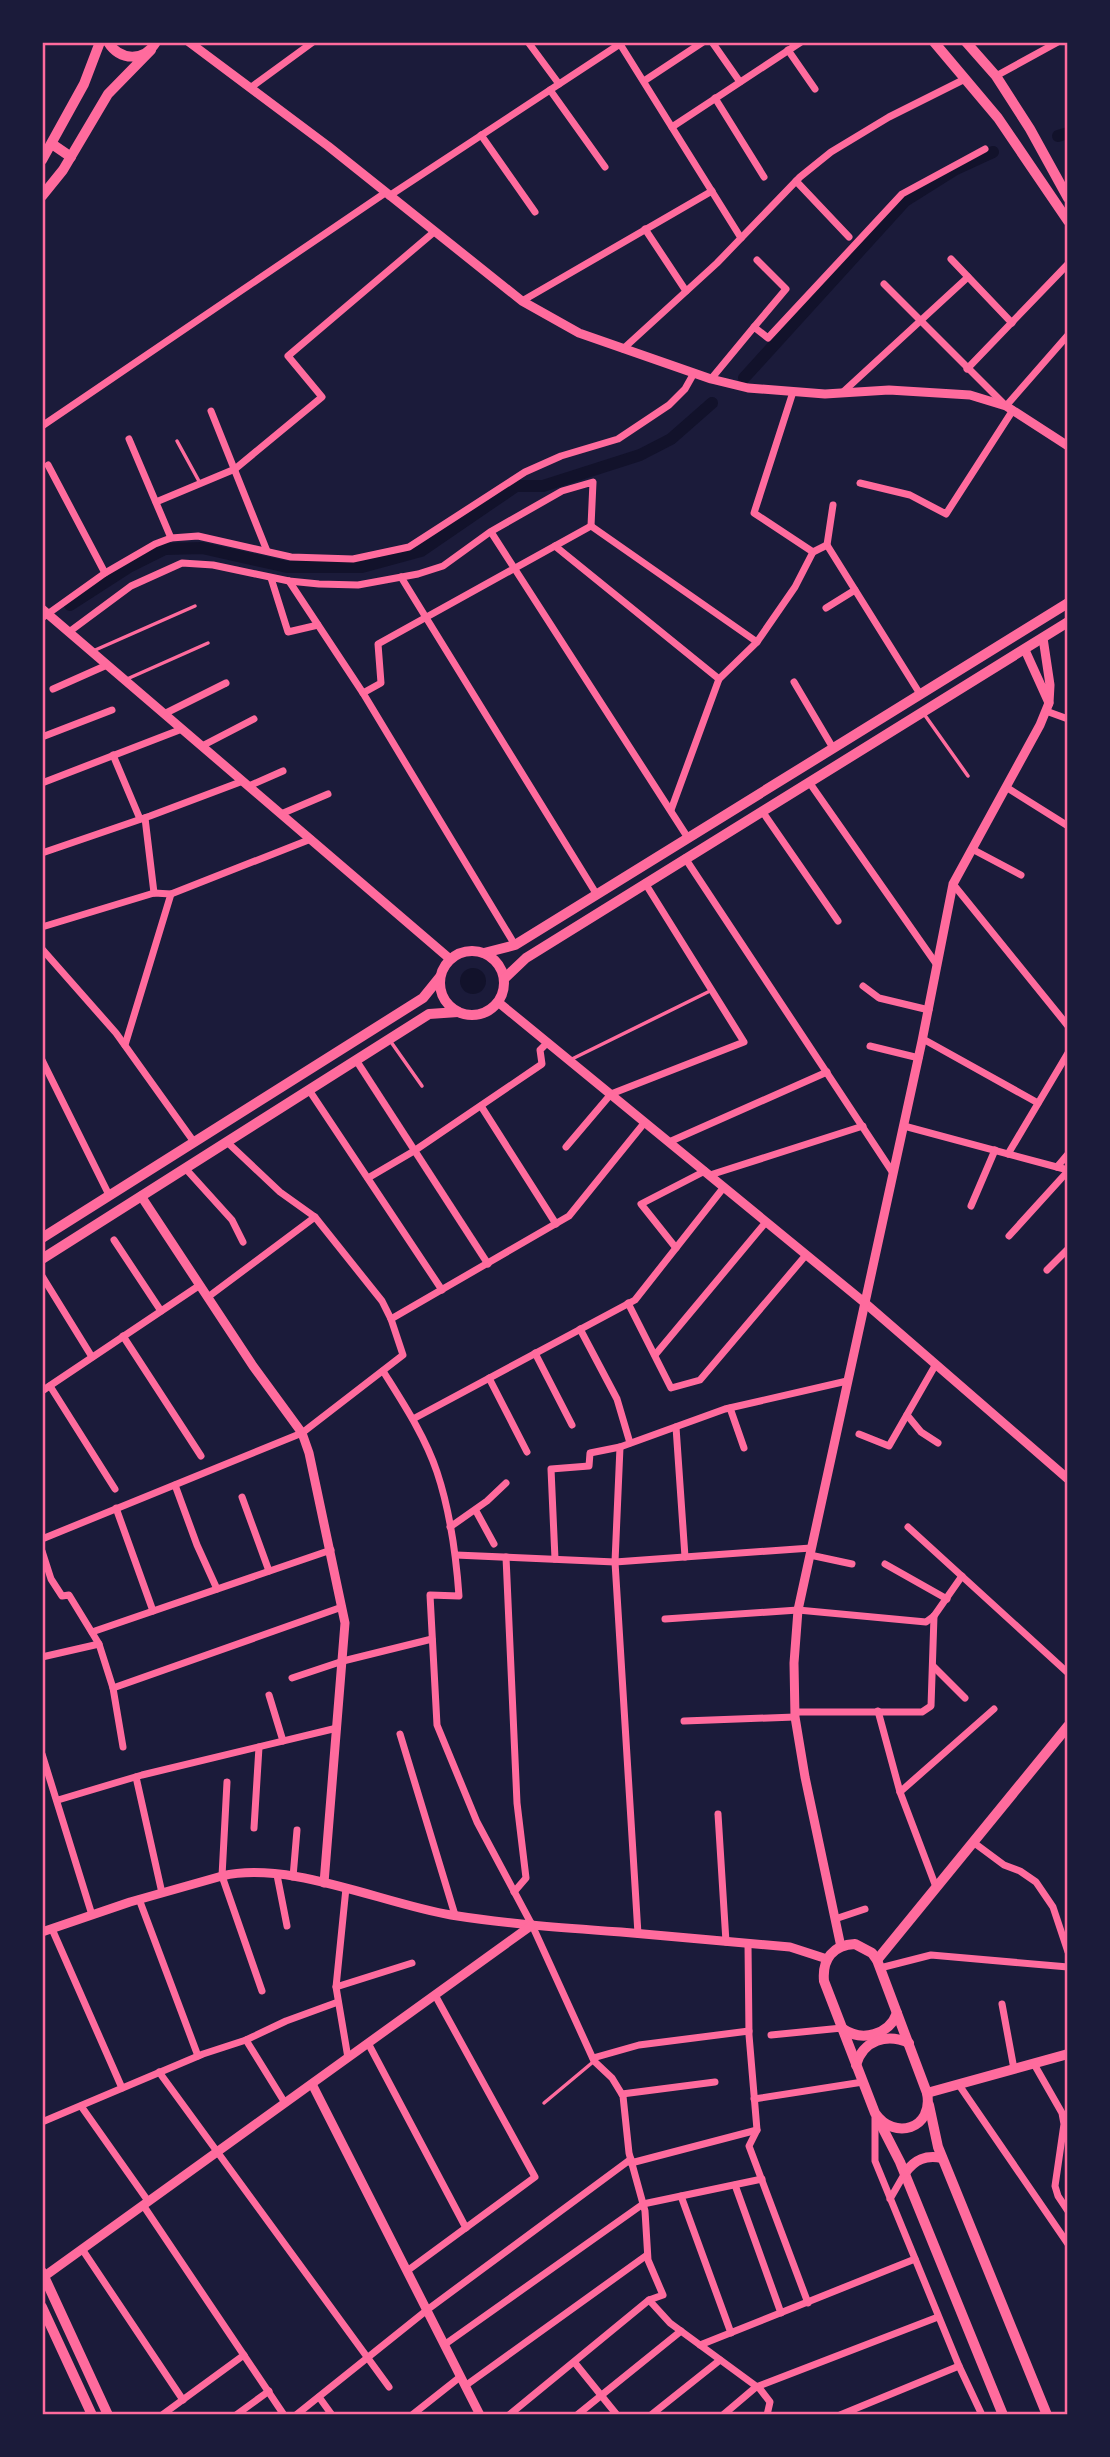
<svg xmlns="http://www.w3.org/2000/svg" width="1110" height="2457" viewBox="0 0 1110 2457" font-family="Mulish,sans-serif">
<style>
.water{fill:#12122b}
.lines{fill:none;stroke-linecap:round;stroke-linejoin:round}
.canal{stroke:#12122b;stroke-width:12}
.service{stroke:#ff6b9d;stroke-width:3.5}
.minor{stroke:#ff6b9d;stroke-width:7}
.tertiary{stroke:#ff6b9d;stroke-width:9}
.secondary{stroke:#ff6b9d;stroke-width:10}
.neatline{fill:none;stroke:#ff6b9d;stroke-width:2.5}
</style>
<rect width="100%" height="100%" fill="#1b1b3a"/>
<circle class="water" cx="473" cy="981" r="13"/>
<g class="lines">
<g class="canal">
<polyline points="1058,136 1068,133"/>
<polyline points="744,378 905,201 956,169 993,152"/>
<polyline points="70,605 129,567 165,549 202,548 287,567 362,567 421,551 516,486 543,486 640,455 671,439 712,403"/>
</g>
<g class="service">
<polyline points="177,441 200,483"/>
<polyline points="93,651 195,606"/>
<polyline points="127,679 208,643"/>
<polyline points="924,714 968,776"/>
<polyline points="391,1042 422,1086"/>
<polyline points="572,1059 712,990"/>
<polyline points="544,2103 593,2062"/>
</g>
<g class="minor">
<polyline points="528,42 559,84"/>
<polyline points="712,42 740,82"/>
<polyline points="620,44 741,238"/>
<polyline points="788,50 815,89"/>
<polyline points="996,76 1058,42"/>
<polyline points="644,81 703,42"/>
<polyline points="250,88 313,42"/>
<polyline points="550,90 605,167"/>
<polyline points="715,98 764,177"/>
<polyline points="672,127 801,42"/>
<polyline points="481,135 535,212"/>
<polyline points="796,181 849,237"/>
<polyline points="389,196 623,42"/>
<polyline points="645,229 686,291"/>
<polyline points="951,259 1012,323"/>
<polyline points="884,284 1006,406 1068,335"/>
<polyline points="522,301 712,191"/>
<polyline points="754,327 786,289 757,260"/>
<polyline points="623,349 717,263 800,177 831,152 889,117 965,79"/>
<polyline points="967,369 1068,264"/>
<polyline points="711,379 754,327 768,338 902,194 985,149"/>
<polyline points="793,392 754,513 813,552"/>
<polyline points="843,392 968,277"/>
<polyline points="211,411 267,551"/>
<polyline points="42,426 385,193"/>
<polyline points="129,439 171,538"/>
<polyline points="48,465 105,573"/>
<polyline points="860,483 910,495 946,514 1013,410"/>
<polyline points="156,502 235,469 322,397 288,356 434,232"/>
<polyline points="833,505 827,545 920,694"/>
<polyline points="591,526 757,642"/>
<polyline points="491,532 688,838"/>
<polyline points="555,546 719,679"/>
<polyline points="401,577 597,895"/>
<polyline points="271,578 288,632 318,625"/>
<polyline points="289,581 363,693 515,945"/>
<polyline points="826,608 855,590"/>
<polyline points="42,618 105,573 155,544 171,538 198,536 291,557 353,559 409,547 525,472 561,456 618,439 669,405 685,389 694,373"/>
<polyline points="69,632 131,586 182,563 213,565 289,581 319,584 358,585 418,574 443,566 490,532 562,491 593,482 591,526"/>
<polyline points="794,682 833,748"/>
<polyline points="53,689 107,665"/>
<polyline points="363,693 381,683 378,644 591,526"/>
<polyline points="1046,711 1068,719"/>
<polyline points="164,714 226,683"/>
<polyline points="42,737 112,710"/>
<polyline points="202,746 254,719"/>
<polyline points="113,755 140,819"/>
<polyline points="809,782 937,965"/>
<polyline points="42,783 182,729"/>
<polyline points="249,786 283,771"/>
<polyline points="1006,787 1068,826"/>
<polyline points="671,810 719,679 757,642 795,587 813,552 827,545"/>
<polyline points="762,811 838,921"/>
<polyline points="281,814 328,794"/>
<polyline points="145,818 154,893"/>
<polyline points="972,849 1021,875"/>
<polyline points="42,853 150,816 243,781"/>
<polyline points="685,858 893,1173"/>
<polyline points="953,884 1068,1026"/>
<polyline points="42,927 154,893 171,894"/>
<polyline points="42,949 116,1033 194,1142"/>
<polyline points="863,986 879,998 929,1010"/>
<polyline points="923,1039 1038,1103"/>
<polyline points="125,1045 171,894 311,839"/>
<polyline points="870,1046 919,1058"/>
<polyline points="42,1060 109,1195"/>
<polyline points="356,1060 488,1264"/>
<polyline points="309,1090 442,1290"/>
<polyline points="481,1106 556,1224"/>
<polyline points="904,1126 1068,1170"/>
<polyline points="669,1142 827,1072"/>
<polyline points="566,1147 611,1094 744,1042 645,883"/>
<polyline points="1008,1154 1068,1053"/>
<polyline points="1057,1167 1068,1154"/>
<polyline points="185,1168 232,1220 243,1242"/>
<polyline points="710,1175 863,1126"/>
<polyline points="368,1178 414,1151 542,1064 540,1050 547,1043"/>
<polyline points="971,1206 995,1150"/>
<polyline points="1009,1236 1068,1171"/>
<polyline points="114,1240 161,1311"/>
<polyline points="676,1248 641,1204 705,1171"/>
<polyline points="1047,1270 1068,1249"/>
<polyline points="42,1276 92,1357"/>
<polyline points="208,1297 315,1217"/>
<polyline points="628,1303 671,1388 700,1380 806,1255"/>
<polyline points="391,1319 569,1216 645,1122"/>
<polyline points="580,1329 617,1399 630,1443"/>
<polyline points="123,1336 201,1456"/>
<polyline points="535,1353 572,1425"/>
<polyline points="655,1355 766,1222"/>
<path d="M383 1371C403 1403 425 1436 437 1472 450 1511 456 1554 459 1596L430 1595 437 1725 477 1822 532 1925 594 2061 612 2078 623 2096 629 2153 645 2211 648 2260 663 2295 649 2300 670 2323 760 2389 770 2402 767 2415"/>
<polyline points="489,1378 527,1452"/>
<polyline points="50,1386 115,1489"/>
<polyline points="42,1391 200,1285"/>
<polyline points="730,1408 744,1448"/>
<polyline points="907,1415 921,1432 938,1443"/>
<polyline points="413,1419 635,1300 724,1187"/>
<polyline points="676,1427 685,1557"/>
<polyline points="859,1434 889,1446 936,1364"/>
<polyline points="620,1447 615,1562 638,1934"/>
<polyline points="175,1485 197,1545 217,1589"/>
<polyline points="242,1497 269,1571"/>
<polyline points="116,1508 153,1611"/>
<polyline points="476,1511 494,1544"/>
<polyline points="450,1527 487,1501 506,1483"/>
<polyline points="908,1527 1068,1673"/>
<polyline points="42,1539 302,1433 403,1355 391,1319 382,1301 315,1217 280,1192 227,1142"/>
<polyline points="42,1551 51,1579 62,1596 69,1595 99,1644 113,1688 123,1747"/>
<polyline points="456,1555 615,1562 811,1548"/>
<polyline points="810,1555 852,1564"/>
<polyline points="506,1557 517,1803 526,1878 514,1892"/>
<polyline points="555,1559 551,1469 589,1466 590,1453 620,1447 725,1409 847,1381"/>
<polyline points="885,1564 947,1599"/>
<polyline points="665,1619 798,1610 926,1622 934,1616 962,1576"/>
<polyline points="92,1632 331,1550"/>
<polyline points="42,1657 99,1644"/>
<polyline points="933,1666 965,1698"/>
<polyline points="292,1678 343,1661 432,1639"/>
<polyline points="113,1688 342,1607"/>
<polyline points="269,1695 283,1741"/>
<polyline points="878,1711 900,1792 936,1887"/>
<polyline points="795,1712 922,1712 931,1706 934,1616"/>
<polyline points="684,1721 795,1717"/>
<polyline points="400,1734 455,1915"/>
<polyline points="42,1754 92,1915"/>
<polyline points="136,1777 162,1893"/>
<polyline points="227,1782 222,1876 262,1991"/>
<polyline points="900,1792 994,1709"/>
<polyline points="58,1800 142,1775 337,1728"/>
<polyline points="718,1814 726,1942"/>
<polyline points="254,1828 259,1747"/>
<polyline points="973,1842 1004,1865 1020,1871 1036,1882 1053,1907 1068,1952"/>
<polyline points="277,1875 287,1926"/>
<polyline points="293,1877 297,1830"/>
<polyline points="346,1888 336,1987 348,2058"/>
<polyline points="139,1899 198,2056"/>
<polyline points="835,1919 865,1909"/>
<polyline points="52,1929 122,2088"/>
<polyline points="748,1944 749,2035 757,2130 749,2146 808,2303"/>
<polyline points="880,1968 931,1955 1068,1967"/>
<polyline points="336,1987 412,1963"/>
<polyline points="1002,2004 1014,2069"/>
<polyline points="771,2035 842,2028"/>
<polyline points="246,2040 285,2103"/>
<polyline points="368,2043 466,2228"/>
<polyline points="593,2058 639,2045 749,2031"/>
<polyline points="1034,2064 1062,2113 1064,2124 1055,2186 1058,2196 1068,2211"/>
<polyline points="159,2072 389,2387"/>
<polyline points="959,2085 1068,2244"/>
<polyline points="622,2094 715,2082"/>
<polyline points="754,2099 863,2082"/>
<polyline points="81,2106 148,2201"/>
<polyline points="875,2113 875,2161 959,2366 982,2415"/>
<polyline points="42,2122 203,2054 246,2040 286,2021 338,2002"/>
<polyline points="631,2163 757,2130"/>
<polyline points="735,2185 781,2313"/>
<polyline points="681,2196 731,2333"/>
<polyline points="890,2199 905,2173"/>
<polyline points="143,2205 284,2415"/>
<polyline points="82,2249 183,2400"/>
<polyline points="407,2271 535,2177 435,1995"/>
<polyline points="444,2345 643,2204 762,2179"/>
<polyline points="700,2345 915,2259"/>
<polyline points="575,2363 617,2415"/>
<polyline points="465,2386 647,2255"/>
<polyline points="319,2397 332,2415"/>
<polyline points="162,2415 244,2355"/>
<polyline points="236,2415 269,2391"/>
<polyline points="296,2415 427,2310 631,2159"/>
<polyline points="412,2415 460,2377"/>
<polyline points="509,2415 649,2300"/>
<polyline points="577,2415 681,2331"/>
<polyline points="651,2415 720,2360"/>
<polyline points="723,2415 756,2387 938,2317"/>
<polyline points="840,2415 959,2366"/>
</g>
<g class="tertiary">
<polyline points="189,42 328,146 522,301 579,333 711,379 748,388 825,394 889,390 970,395 1006,406 1068,446"/>
<polyline points="42,609 450,959"/>
<polyline points="1025,650 1049,703 1050,685 1043,638"/>
<polyline points="498,1002 865,1303 1068,1479"/>
<polyline points="141,1196 253,1366 302,1433 309,1453 345,1623 324,1883"/>
<path d="M42 1932 130 1902 222 1876C289 1860 384 1904 451 1915 508 1924 564 1928 621 1932 677 1937 734 1942 790 1947L827 1959"/>
<polyline points="841,1947 805,1777 795,1717 794,1663 798,1610 922,1041 953,884 1040,725 1049,703"/>
<polyline points="312,2084 480,2415"/>
<polyline points="42,2278 532,1925"/>
</g>
<g class="secondary">
<path d="M108 42C120 61 144 62 156 42"/>
<polyline points="934,42 998,118 1068,221"/>
<polyline points="966,42 996,76 1030,129 1068,198"/>
<polyline points="52,144 71,157"/>
<polyline points="42,160 84,84 100,42"/>
<polyline points="42,196 63,170 108,94 151,50"/>
<circle cx="472" cy="983" r="32"/>
<polyline points="484,953 515,945 1068,603"/>
<polyline points="504,979 526,958 1068,622"/>
<polyline points="42,1238 423,998 440,977"/>
<polyline points="42,1259 429,1014 458,1012"/>
<path d="M855 1944 872 1953 877 1960 927 2093C934 2129 894 2141 875 2113L824 1981C822 1959 833 1945 855 1944Z"/>
<polyline points="877,1960 1068,1726"/>
<path d="M843 2029C862 2042 889 2035 897 2013"/>
<path d="M856 2065C863 2040 887 2033 909 2043"/>
<polyline points="927,2093 1068,2054"/>
<polyline points="929,2105 938,2147 1047,2415"/>
<polyline points="880,2123 900,2162 1003,2415"/>
<path d="M905 2173C915 2159 926 2155 942 2158"/>
<polyline points="42,2272 108,2415"/>
<polyline points="42,2307 92,2415"/>
</g>
</g>
<rect width="1110" height="2457" fill="none" stroke="#1b1b3a" stroke-width="88"/>
<rect x="44" y="44" width="1022" height="2369" class="neatline"/>
</svg>
